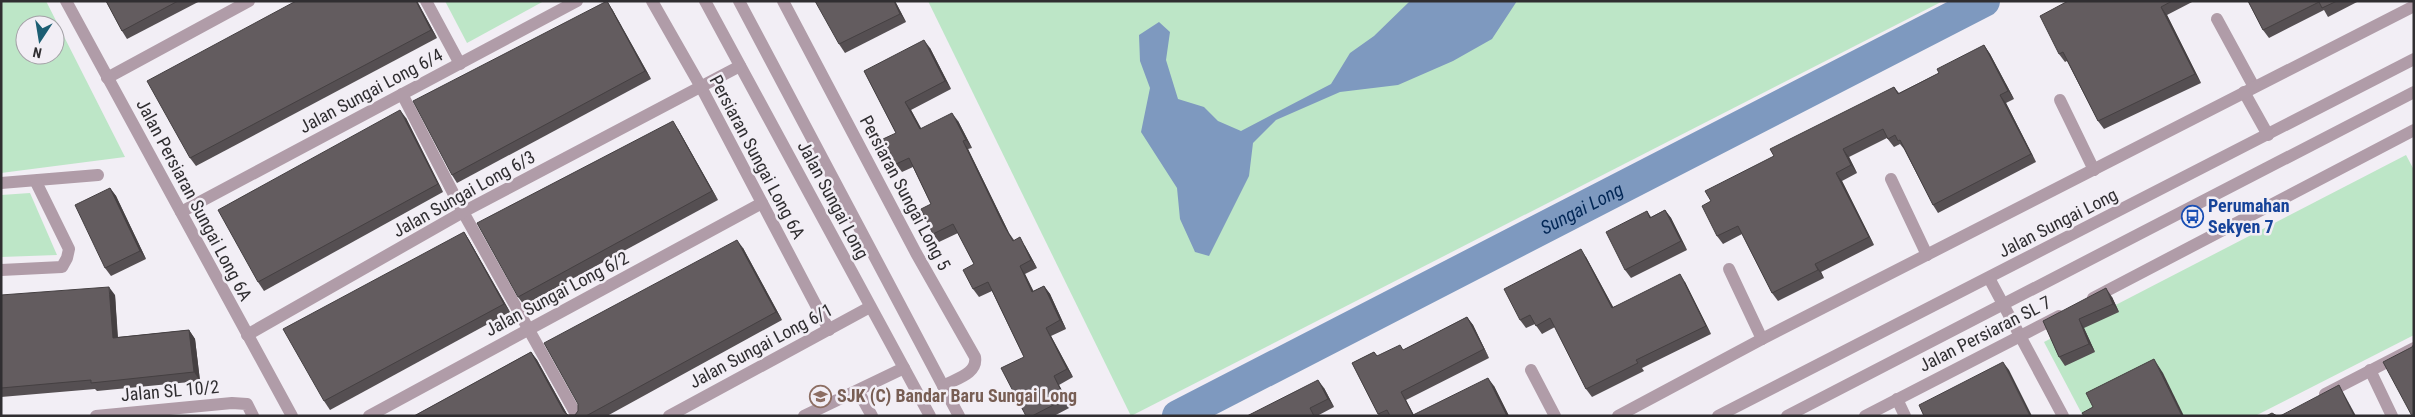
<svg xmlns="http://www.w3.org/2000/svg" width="2415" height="417" viewBox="0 0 2415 417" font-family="'Roboto Condensed',sans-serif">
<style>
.green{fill:#bde6c7;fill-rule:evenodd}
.water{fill:#7e99bf}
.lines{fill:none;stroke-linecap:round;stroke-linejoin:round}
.river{stroke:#7e99bf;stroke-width:32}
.minor{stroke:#b09ca8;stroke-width:12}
.wall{fill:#554f52}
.shaded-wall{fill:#454042}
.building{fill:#635c5f;stroke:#454042}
.labels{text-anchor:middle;stroke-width:5;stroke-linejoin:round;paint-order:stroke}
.street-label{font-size:18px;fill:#302e31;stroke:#f2eef5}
.transit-label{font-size:18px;font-weight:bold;fill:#164399;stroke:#f2eef5;text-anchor:start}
.education-label{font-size:18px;font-weight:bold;fill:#785e54;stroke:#f2eef5;text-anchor:start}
.water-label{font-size:19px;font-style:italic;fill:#022756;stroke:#f2eef5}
</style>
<rect width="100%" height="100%" fill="#f2eef5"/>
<g class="green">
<path d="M1 1H46L125 157 1 173ZM25 25H55V55H25Z"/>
<polygon points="445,1 544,1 467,43"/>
<polygon points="928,1 1943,1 1131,416"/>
<polygon points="2406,155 2414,170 2414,335 2255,416 2083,416 2044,342"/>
<polygon points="30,193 57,255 1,257 1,195"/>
</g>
<polygon class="water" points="1410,1 1517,1 1492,39 1453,61 1398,85 1340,92 1276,120 1253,143 1249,176 1209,256 1195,252 1180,219 1177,188 1141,132 1150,88 1140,61 1139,35 1159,22 1170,32 1166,60 1178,99 1204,107 1218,121 1241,131 1331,84 1350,53 1374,36"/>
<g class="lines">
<path class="river" id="s1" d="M1178 416 1984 1"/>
<g class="minor">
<polyline points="66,1 292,416"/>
<polyline points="426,1 460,64"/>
<polyline points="652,1 701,87 829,330"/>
<polyline points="705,1 930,416"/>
<polyline points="739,1 959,416"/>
<path d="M783 1 916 253 975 357C978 374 955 379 943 386"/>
<polyline points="2217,19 2254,87"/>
<polyline points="107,78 249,1"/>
<polyline points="2244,92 2268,135"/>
<polyline points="402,94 463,212 577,416"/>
<polyline points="2060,100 2094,170"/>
<polyline points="1891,179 1927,255"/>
<polyline points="1,183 98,175"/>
<polyline points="181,212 577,1"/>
<polyline points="1729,269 1762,339"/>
<polyline points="1,270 62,267 67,258 69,249 36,182"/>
<polyline points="1989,278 2063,416"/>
<polyline points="2093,298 2414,130"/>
<polyline points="247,335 463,212 740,66"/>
<polyline points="1531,370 1555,416"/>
<polyline points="2370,370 2392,416"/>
<polyline points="858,391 872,416"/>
<polyline points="2325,394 2414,348"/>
<polyline points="1897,399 1905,416"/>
<polyline points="96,416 232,403 247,404 253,416"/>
<polyline points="369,416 762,203"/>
<polyline points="669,416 870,307"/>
<polyline points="804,416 904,368"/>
<polyline points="1618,416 1762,339 2414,6"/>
<polyline points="1718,416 2414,59"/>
<polyline points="1787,416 2414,92"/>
<polyline points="1865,416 2059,316"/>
</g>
</g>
<g class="wall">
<polygon points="106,1 200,1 127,39 122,31"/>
<polygon points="296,1 417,1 437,38 196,166 190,158"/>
<polygon points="895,1 906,22 845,53 839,44"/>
<polygon points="2068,1 2194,1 2167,15 2201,83 2104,129 2098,121 2067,61 2065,62 2059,54"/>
<polygon points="2248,1 2359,1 2328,17 2324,10 2269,38 2263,30"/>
<polygon points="612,9 651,79 457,183 452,175"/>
<polygon points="1984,45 1990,54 2014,99 2006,103 2036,162 1938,213 1933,205 1904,149 1900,144 1894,147 1887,138 1849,157 1857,173 1842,181 1874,245 1821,272 1824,278 1778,301 1772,293 1742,234 1723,244 1717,236 1711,201 1774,156 1894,87 1899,93 1939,73"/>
<polygon points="930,48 951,89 911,110 921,129 958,121 972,148 968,149 1009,233 1014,240 1025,246 1037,268 1025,274 1033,291 1044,286 1050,294 1066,329 1051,336 1073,377 1059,385 1071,407 1054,416 1026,416 1024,357 992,291 979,297 973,289 974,264 958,233 939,242 933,234 931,204 913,167 902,172 896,164 896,133 864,71"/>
<polygon points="406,118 443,192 264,291 258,282"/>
<polygon points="678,129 718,200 524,305 518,297"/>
<polygon points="110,188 116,196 146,259 111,276 105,268"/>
<polygon points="1665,210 1671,218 1687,250 1631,278 1625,270 1647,211 1651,217"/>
<polygon points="464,232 469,240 510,312 330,410 324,401"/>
<polygon points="743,248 782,320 607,416 414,416 531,352 537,360 567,414 568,415 575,415"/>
<polygon points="1586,257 1613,307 1685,282 1711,334 1642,368 1644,371 1592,397 1586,389 1555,327 1542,334 1535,324 1526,328 1520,320"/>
<polygon points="1,295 115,295 118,337 189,330 195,339 200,381 97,391 95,389 1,397"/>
<polygon points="2112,297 2119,312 2084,328 2095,352 2065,366 2059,357 2043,321"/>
<polygon points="1467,317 1473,325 1489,358 1406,400 1414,415 1494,386 1509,416 1379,416 1352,363 1374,352 1377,356 1403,350"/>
<polygon points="1324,388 1334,407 1317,416 1247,416"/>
</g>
<g class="shaded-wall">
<polygon points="416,1 417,1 437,38 431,30"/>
<polygon points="607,1 612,9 651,79 645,71"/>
<polygon points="894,1 895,1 906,22 900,14"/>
<polygon points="2161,7 2167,15 2201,83 2195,74"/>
<polygon points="924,40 930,48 951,89 945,81"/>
<polygon points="1984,45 1990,54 2014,99 2008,91"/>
<polygon points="2000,95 2006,103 2036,162 2031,154"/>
<polygon points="905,102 911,110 926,137 920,129"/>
<polygon points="400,110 406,118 443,192 438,184"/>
<polygon points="952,113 958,121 972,148 966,140"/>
<polygon points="673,121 678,129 718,200 712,191"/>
<polygon points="963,141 968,149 1009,233 1019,249 1003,224"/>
<polygon points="1843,149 1849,157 1857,173 1851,165"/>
<polygon points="1836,173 1842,181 1874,245 1869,237"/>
<polygon points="110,188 116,196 146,259 140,251"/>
<polygon points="1665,210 1671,218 1687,250 1681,241"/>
<polygon points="464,232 469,240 510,312 504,304"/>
<polygon points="1020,237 1025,246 1037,268 1031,260"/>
<polygon points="737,240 743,248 782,320 776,312"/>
<polygon points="1581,249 1586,257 1618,316 1612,308"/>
<polygon points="1815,264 1821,272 1824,278 1818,270"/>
<polygon points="1020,266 1025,274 1038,300 1032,292"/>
<polygon points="1680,274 1685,282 1711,334 1706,326"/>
<polygon points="1044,286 1050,294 1066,329 1060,320"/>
<polygon points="109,287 115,295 118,346 113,338"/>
<polygon points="2106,288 2112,297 2119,312 2113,304"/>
<polygon points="1467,317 1473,325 1489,358 1484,349"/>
<polygon points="2079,319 2084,328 2095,352 2089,344"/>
<polygon points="1046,328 1051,336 1073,377 1067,369"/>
<polygon points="189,330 195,339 200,381 194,372"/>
<polygon points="531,352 537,360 568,416 564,412"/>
<polygon points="2154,359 2163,373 2184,416 2182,416"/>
<polygon points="2003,362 2009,370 2032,416 2030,416"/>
<polygon points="1054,376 1059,385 1071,407 1065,399"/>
<polygon points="1488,378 1494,386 1509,416 1507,416"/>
<polygon points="1318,380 1324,388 1334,407 1328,399"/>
<polygon points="2339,385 2344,394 2356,416 2354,416"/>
<polygon points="1401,392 1406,400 1414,416 1413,416"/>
</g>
<g class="building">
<polygon points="106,1 178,1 122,31"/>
<polygon points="296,1 416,1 431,30 190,158 147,81"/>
<polygon points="607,1 645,71 452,175 413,101"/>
<polygon points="815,1 894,1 900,14 839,44"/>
<polygon points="2068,1 2172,1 2161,7 2195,74 2098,121 2063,52 2059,54 2040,16"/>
<polygon points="2248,1 2337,1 2322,8 2319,2 2263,30"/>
<polygon points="924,40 945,81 905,102 920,129 952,113 966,140 963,141 1003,224 1013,241 1020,237 1031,260 1020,266 1032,292 1044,286 1060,320 1046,328 1067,369 1054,376 1065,399 1032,416 1026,416 1001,368 1024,357 988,282 973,289 963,270 974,264 953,224 933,234 921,209 931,204 909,158 896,164 883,139 896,133 864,71"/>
<polygon points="1984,45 2008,91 2000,95 2031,154 1933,205 1900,140 1898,141 1895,135 1888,139 1883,129 1843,149 1851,165 1836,173 1869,237 1815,264 1818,270 1772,293 1738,226 1717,236 1702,206 1711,201 1705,191 1774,156 1770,149 1894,87 1898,94 1939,73 1937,69"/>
<polygon points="400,110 438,184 258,282 218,210"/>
<polygon points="673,121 712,191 518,297 477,223"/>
<polygon points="110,188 140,251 105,268 75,205"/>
<polygon points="1665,210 1681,241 1625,270 1606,232 1647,211 1650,218"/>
<polygon points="464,232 504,304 324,401 283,329"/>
<polygon points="737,240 776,312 586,416 414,416 531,352 564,412 568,415 575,415 578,411 578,404 544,343"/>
<polygon points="1581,249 1612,308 1680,274 1706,326 1636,360 1638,363 1586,389 1550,318 1536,326 1530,315 1520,320 1504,289"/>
<polygon points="109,287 113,338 189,330 194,372 91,383 91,380 1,388 1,295"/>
<polygon points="2106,288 2113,304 2079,319 2089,344 2059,357 2043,321"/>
<polygon points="1467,317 1484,349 1401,392 1413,415 1488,378 1507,416 1390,416 1387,410 1378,414 1352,363 1374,352 1377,356 1400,345 1403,350"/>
<polygon points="2414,344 2414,416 2412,416 2383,362 2412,347"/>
<polygon points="2154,359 2182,416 2084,416 2082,413 2093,407 2086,393"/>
<polygon points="2003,362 2030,416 1924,416 1919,405"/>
<polygon points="1318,380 1328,399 1310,408 1314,416 1247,416"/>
<polygon points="2339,385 2354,416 2278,416 2282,415"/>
<polygon points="2272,413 2277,416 2266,416"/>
</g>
<defs>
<symbol id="bus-ring" viewBox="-11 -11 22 22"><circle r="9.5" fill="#f2eef5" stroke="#1a4fb4" stroke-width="1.5"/><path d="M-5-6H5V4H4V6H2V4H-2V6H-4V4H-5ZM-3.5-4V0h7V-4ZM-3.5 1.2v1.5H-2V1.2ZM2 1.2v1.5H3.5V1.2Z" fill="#1a4fb4"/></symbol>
<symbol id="school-ring" viewBox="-11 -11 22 22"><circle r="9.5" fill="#f2eef5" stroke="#8d6e63" stroke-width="1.5"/><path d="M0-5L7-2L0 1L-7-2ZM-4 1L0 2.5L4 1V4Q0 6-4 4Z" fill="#8d6e63"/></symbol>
</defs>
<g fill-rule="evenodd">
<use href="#bus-ring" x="2180" y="204" width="25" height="25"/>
<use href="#school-ring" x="808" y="384" width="25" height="25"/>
</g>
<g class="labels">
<g class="street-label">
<text transform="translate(371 91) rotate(-28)" y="6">Jalan Sungai Long 6/4</text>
<text transform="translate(757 157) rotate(62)" y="6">Persiaran Sungai Long 6A</text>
<text transform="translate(905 193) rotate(62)" y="6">Persiaran Sungai Long 5</text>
<text transform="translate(464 194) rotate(-29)" y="6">Jalan Sungai Long 6/3</text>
<text transform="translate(194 200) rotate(62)" y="6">Jalan Persiaran Sungai Long 6A</text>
<text transform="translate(833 200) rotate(62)" y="6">Jalan Sungai Long</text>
<text transform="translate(2058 223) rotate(-27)" y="6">Jalan Sungai Long</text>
<text transform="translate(557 294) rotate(-28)" y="6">Jalan Sungai Long 6/2</text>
<text transform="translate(1985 334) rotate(-27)" y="6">Jalan Persiaran SL 7</text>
<text transform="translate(761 346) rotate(-28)" y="6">Jalan Sungai Long 6/1</text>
<text transform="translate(170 391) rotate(-5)" y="6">Jalan SL 10/2</text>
</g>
<g class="transit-label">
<text x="2208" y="212">Perumahan<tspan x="2208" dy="21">Sekyen 7</tspan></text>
</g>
<g class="education-label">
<text x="837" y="402">SJK (C) Bandar Baru Sungai Long</text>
</g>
<g class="water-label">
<text dy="7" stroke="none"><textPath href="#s1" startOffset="454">Sungai Long</textPath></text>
</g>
</g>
<rect width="2415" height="417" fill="none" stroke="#302e31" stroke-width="5"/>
<g transform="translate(40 40) rotate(192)"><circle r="24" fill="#f2eef5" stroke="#a4a1a7"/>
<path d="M0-4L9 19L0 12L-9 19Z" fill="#1c5e73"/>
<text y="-8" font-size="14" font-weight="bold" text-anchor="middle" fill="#302e31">N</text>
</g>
</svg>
